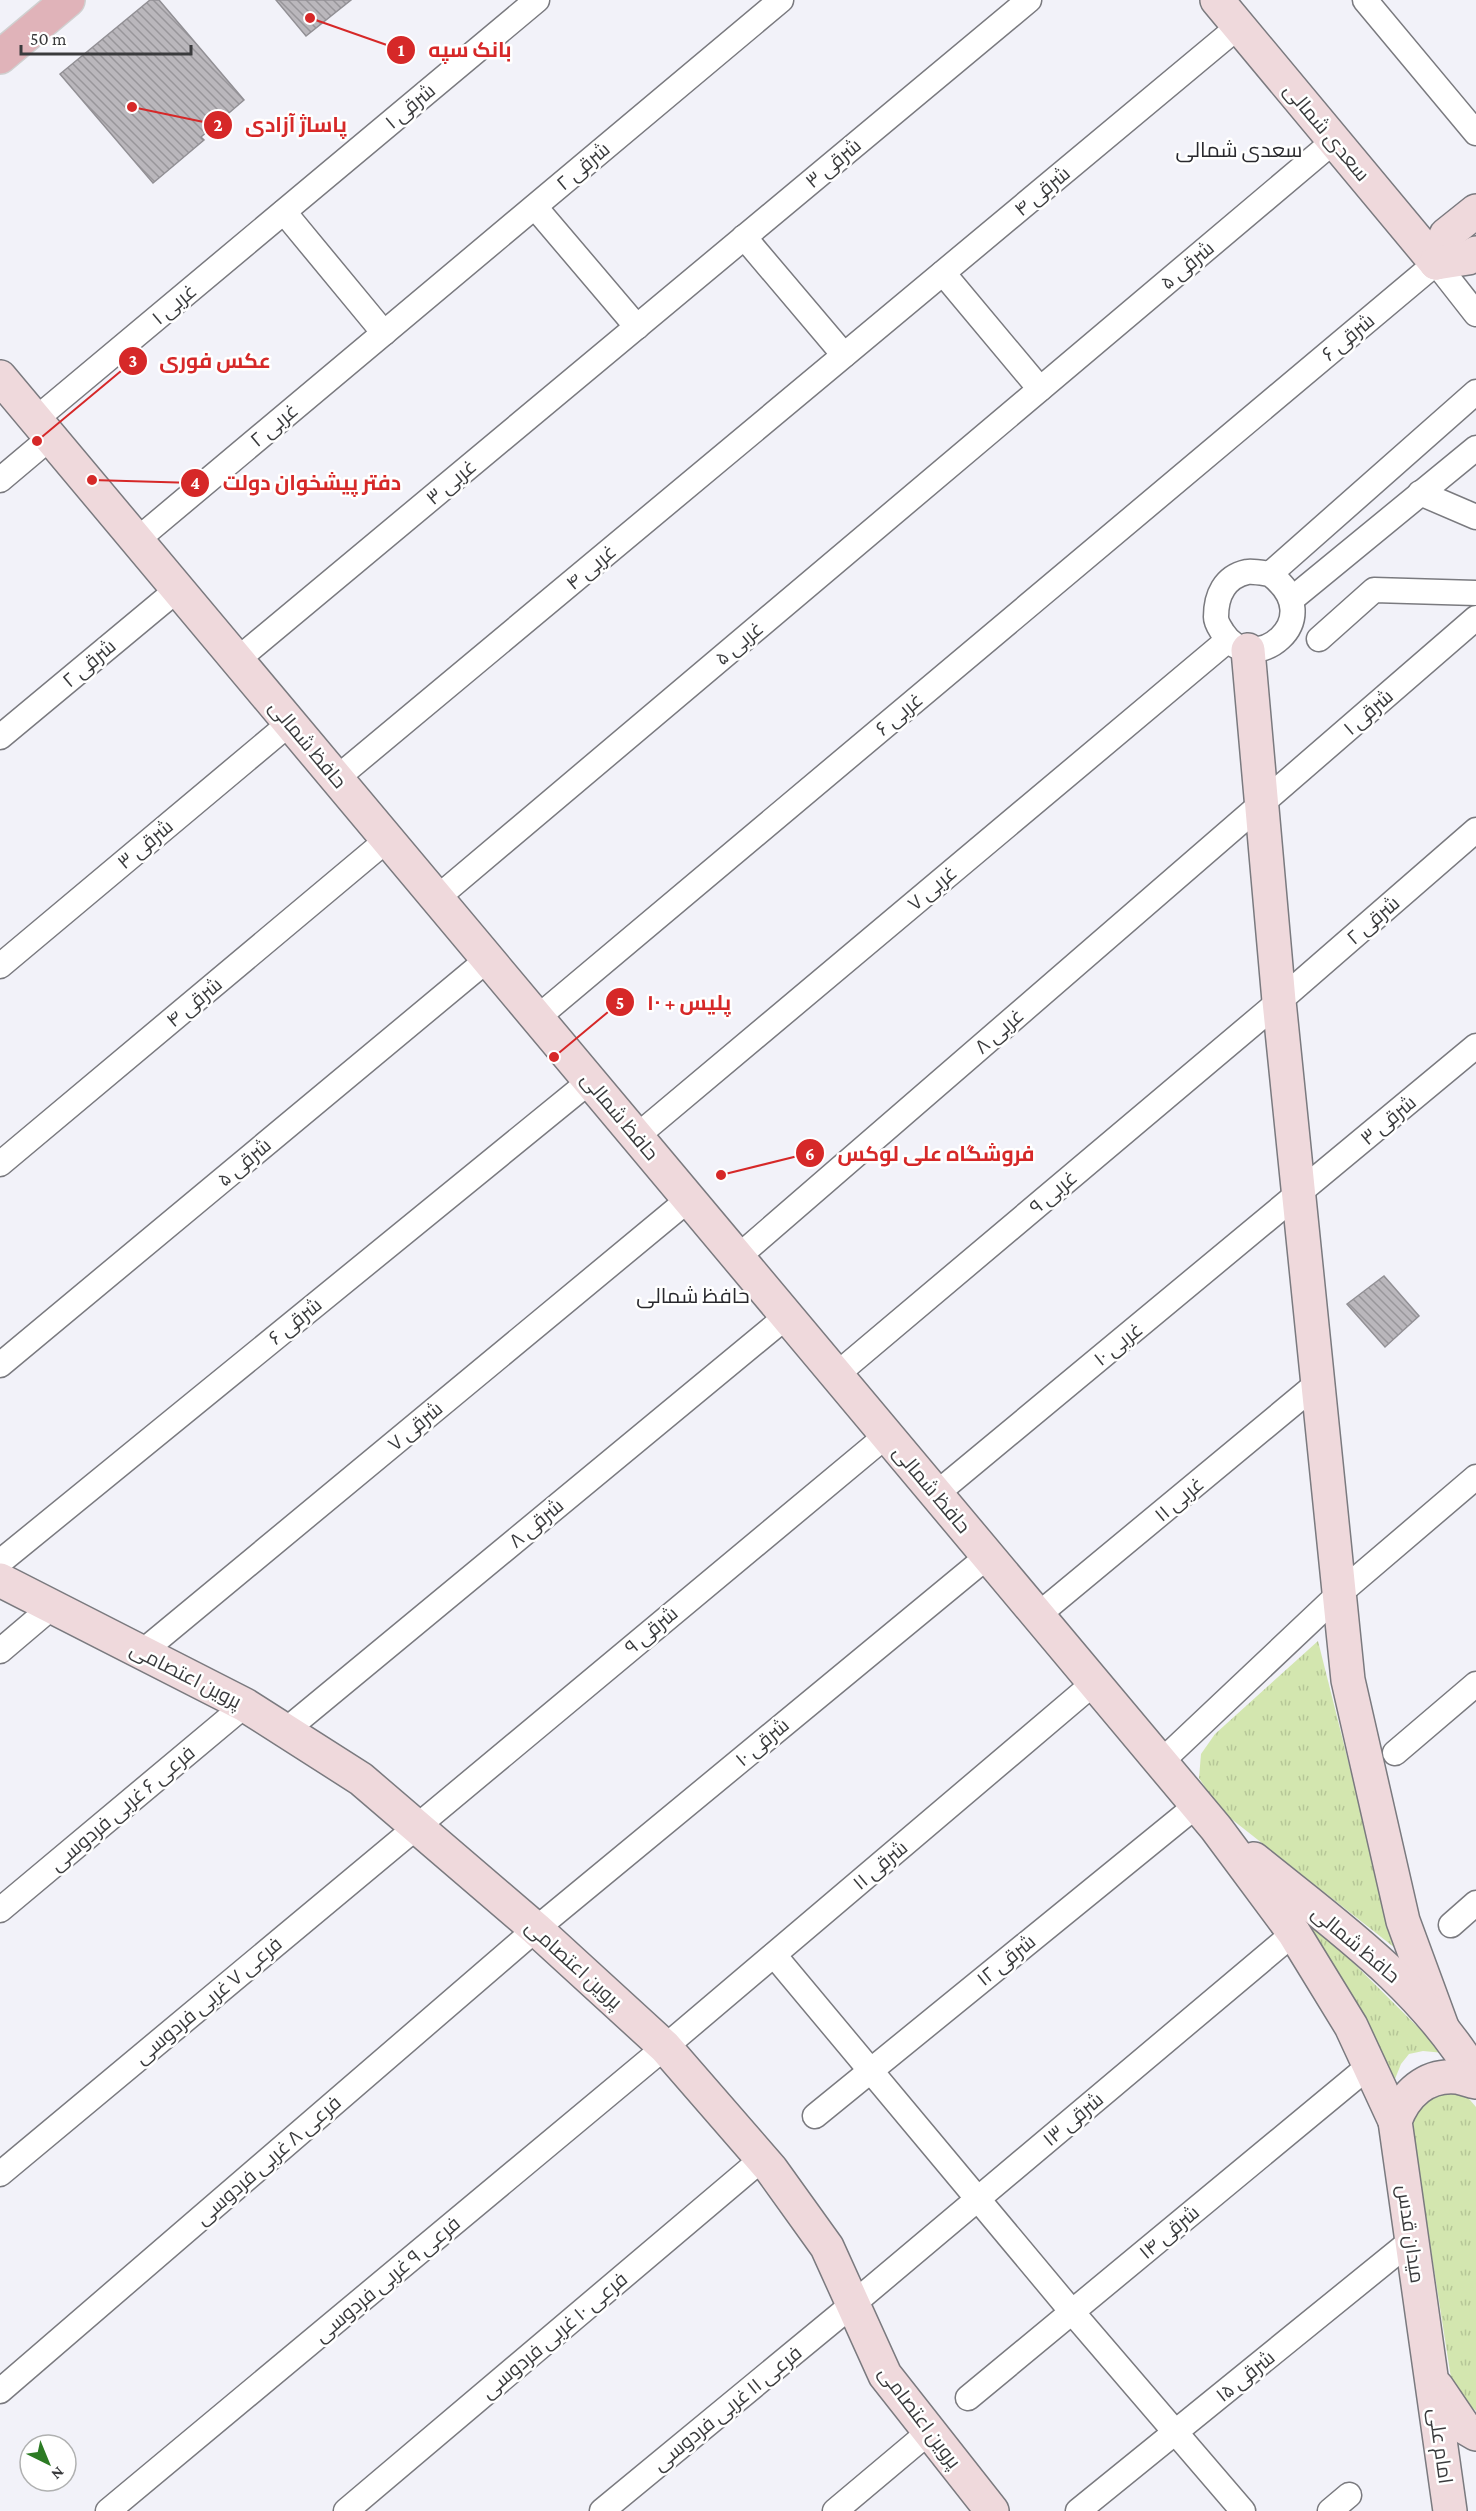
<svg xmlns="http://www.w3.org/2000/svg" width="1476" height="2511" viewBox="0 0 1476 2511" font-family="'Crimson Pro',Cairo,serif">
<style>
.grass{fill:url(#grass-tufts)}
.building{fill:url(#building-back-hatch);stroke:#929095;stroke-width:1.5}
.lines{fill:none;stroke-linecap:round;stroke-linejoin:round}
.street-casing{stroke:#7a7a7f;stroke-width:27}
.secondary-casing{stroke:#7a7a7f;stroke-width:36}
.primary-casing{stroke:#d0d0d0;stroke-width:36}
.street{stroke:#fff;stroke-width:24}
.secondary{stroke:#efd9dc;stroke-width:33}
.primary{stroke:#e0b3b9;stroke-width:33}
.labels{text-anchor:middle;stroke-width:5;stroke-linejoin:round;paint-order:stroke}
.street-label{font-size:20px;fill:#3a3b3d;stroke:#fff}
.neighbourhood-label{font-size:21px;fill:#28282d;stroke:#fff}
.leader{fill:none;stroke:#d62828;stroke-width:2}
.callout-dot{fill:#d62828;stroke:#fff;stroke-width:2}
.mark-label{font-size:18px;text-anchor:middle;font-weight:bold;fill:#fff}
.callout-label{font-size:21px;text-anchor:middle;font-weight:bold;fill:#d62828;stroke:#fff;stroke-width:5;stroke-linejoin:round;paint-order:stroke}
</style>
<defs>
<pattern id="grass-tufts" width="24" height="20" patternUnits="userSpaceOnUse" patternTransform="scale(1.5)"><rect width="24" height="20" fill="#d3e6af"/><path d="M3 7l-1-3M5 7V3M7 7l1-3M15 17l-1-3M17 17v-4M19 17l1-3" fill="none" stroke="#b6c697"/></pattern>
<pattern id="building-back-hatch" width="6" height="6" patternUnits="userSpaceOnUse" patternTransform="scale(1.5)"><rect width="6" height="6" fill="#bab7bc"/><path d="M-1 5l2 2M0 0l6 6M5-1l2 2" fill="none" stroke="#98969a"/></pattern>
</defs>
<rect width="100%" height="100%" fill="#f2f2f9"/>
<g class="grass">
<polygon points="1318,1641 1395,1948 1220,1810 1199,1778 1201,1754 1215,1734"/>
<polygon points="1293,1903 1444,2053 1423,2051 1409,2054 1401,2064 1393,2084"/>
<polygon points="1434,2090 1464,2093 1476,2107 1476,2411 1467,2403 1451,2378 1411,2122 1413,2112"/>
</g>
<g class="building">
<polygon points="150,0 159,0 244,100 201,137 204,140 153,183 60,74"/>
<polygon points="276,0 351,0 306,36"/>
<polygon points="1384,1276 1419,1316 1385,1347 1347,1304"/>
</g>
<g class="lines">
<defs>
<g id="street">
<polyline points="1365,0 1476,133"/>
<polyline points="535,207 637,327"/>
<polyline points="284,212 384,333"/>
<polyline points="744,237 844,355"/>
<polyline points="943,273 1040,389"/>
<polyline points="36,419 537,0"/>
<polyline points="0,480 51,437"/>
<polyline points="1420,493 1476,517"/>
<polyline points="137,540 781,0"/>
<path d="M1270 574C1331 620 1252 679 1223 633 1220 628 1216 623 1216 617 1216 596 1224 577 1247 572 1253 571 1263 573 1270 574L1476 392"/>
<polyline points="1292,599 1476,448"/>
<polyline points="1319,639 1374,590 1476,593"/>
<polyline points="237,660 1029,0"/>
<polyline points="0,737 178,589"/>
<polyline points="337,778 1239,26"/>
<polyline points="437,898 1334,141"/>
<polyline points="0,966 290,723"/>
<polyline points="537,1018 1436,263 1476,314"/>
<polyline points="637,1136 1228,640"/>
<polyline points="0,1164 388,839"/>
<polyline points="738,1257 1476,618"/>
<polyline points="0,1365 488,959"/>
<polyline points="836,1375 1269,1010 1476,830"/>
<polyline points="936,1494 1476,1046"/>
<polyline points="0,1562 590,1081"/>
<polyline points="1038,1615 1319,1382"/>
<polyline points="0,1651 53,1606"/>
<polyline points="141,1653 689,1199"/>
<polyline points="285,1731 787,1316"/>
<polyline points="1395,1753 1476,1684"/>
<polyline points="1161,1762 1340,1593 1476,1477"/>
<polyline points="0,1910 245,1705"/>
<polyline points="1451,1925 1476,1903"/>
<polyline points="774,1955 1073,2313 1243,2511"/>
<polyline points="815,2116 1197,1805"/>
<polyline points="0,2174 887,1435"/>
<polyline points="0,2391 536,1929 988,1556"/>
<polyline points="968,2398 1369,2066"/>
<polyline points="108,2511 665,2047 1094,1683"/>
<polyline points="346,2511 762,2159"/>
<polyline points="602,2511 853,2304 1294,1933"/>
<polyline points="835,2511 929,2432"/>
<polyline points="1078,2511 1412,2240"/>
<polyline points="1330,2511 1349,2495"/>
</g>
<g id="secondary">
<polyline points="1217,0 1436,263"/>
<polyline points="1436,263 1446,235 1476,211"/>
<polyline points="1436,263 1468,258 1476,253"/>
<polyline points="0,377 1216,1828 1294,1933 1351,2026 1395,2121"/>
<polyline points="1248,650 1279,1001 1348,1680 1403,1921 1442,2027"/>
<polyline points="0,1580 245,1705 361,1779 536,1929 665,2047 771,2169 827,2247 885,2375 992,2511"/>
<path d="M1254 1859C1334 1924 1423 1986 1476 2077"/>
<polyline points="1437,2387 1464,2427 1476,2434"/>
<path d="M1450 2511 1395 2121C1405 2094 1426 2074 1457 2077 1463 2078 1470 2081 1476 2082"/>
</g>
<polyline id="primary" points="0,57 68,0"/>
</defs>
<use href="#street" class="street-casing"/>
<use href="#secondary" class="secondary-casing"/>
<use href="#primary" class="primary-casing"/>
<use href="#street" class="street"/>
<use href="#secondary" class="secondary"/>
<use href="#primary" class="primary"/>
</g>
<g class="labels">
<g class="street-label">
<text transform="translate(410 106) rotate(-40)" y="7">۱ شرقی</text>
<text transform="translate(1327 132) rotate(50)" y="7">سعدی شمالی</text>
<text transform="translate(833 163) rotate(-40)" y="7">۳ شرقی</text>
<text transform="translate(583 166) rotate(-40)" y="7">۲ شرقی</text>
<text transform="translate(1042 191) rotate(-40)" y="7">۴ شرقی</text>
<text transform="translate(1187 265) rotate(-40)" y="7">۵ شرقی</text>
<text transform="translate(174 304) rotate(-40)" y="7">۱ غربی</text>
<text transform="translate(1348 337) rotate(-40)" y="7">۶ شرقی</text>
<text transform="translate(274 425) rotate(-40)" y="7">۲ غربی</text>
<text transform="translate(451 482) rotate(-40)" y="7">۳ غربی</text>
<text transform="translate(591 567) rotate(-40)" y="7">۴ غربی</text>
<text transform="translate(739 643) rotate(-40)" y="7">۵ غربی</text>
<text transform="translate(89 663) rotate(-40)" y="7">۲ شرقی</text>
<text transform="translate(1368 712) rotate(-41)" y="7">۱ شرقی</text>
<text transform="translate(899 714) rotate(-40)" y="7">۶ غربی</text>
<text transform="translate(308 744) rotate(50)" y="7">حافظ شمالی</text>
<text transform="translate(145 844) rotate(-40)" y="7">۳ شرقی</text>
<text transform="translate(932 888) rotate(-40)" y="7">۷ غربی</text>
<text transform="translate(1373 920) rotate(-41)" y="7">۲ شرقی</text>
<text transform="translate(194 1002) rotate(-40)" y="7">۴ شرقی</text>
<text transform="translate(999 1031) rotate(-41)" y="7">۸ غربی</text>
<text transform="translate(620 1116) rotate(50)" y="7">حافظ شمالی</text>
<text transform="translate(1388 1120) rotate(-40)" y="7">۳ شرقی</text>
<text transform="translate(244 1162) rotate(-40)" y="7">۵ شرقی</text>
<text transform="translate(1053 1192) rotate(-40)" y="7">۹ غربی</text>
<text transform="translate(295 1321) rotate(-39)" y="7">۶ شرقی</text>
<text transform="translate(1118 1344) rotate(-39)" y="7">۱۰ غربی</text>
<text transform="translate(415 1426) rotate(-40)" y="7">۷ شرقی</text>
<text transform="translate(932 1489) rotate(50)" y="7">حافظ شمالی</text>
<text transform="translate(1179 1499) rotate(-40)" y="7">۱۱ غربی</text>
<text transform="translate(536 1523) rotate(-40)" y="7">۸ شرقی</text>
<text transform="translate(651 1630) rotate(-40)" y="7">شرقی ۹</text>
<text transform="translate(186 1675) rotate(27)" y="7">پروین اعتصامی</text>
<text transform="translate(762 1742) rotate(-40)" y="7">شرقی ۱۰</text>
<text transform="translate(122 1808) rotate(-40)" y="7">فرعی ۶ غربی فردوسی</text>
<text transform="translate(880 1865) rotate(-40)" y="7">۱۱ شرقی</text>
<text transform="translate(1356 1944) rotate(40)" y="7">حافظ شمالی</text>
<text transform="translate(1006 1960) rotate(-39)" y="7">۱۲ شرقی</text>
<text transform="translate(574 1964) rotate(42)" y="7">پروین اعتصامی</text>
<text transform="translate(208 2000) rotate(-40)" y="7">فرعی ۷ غربی فردوسی</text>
<text transform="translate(1073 2119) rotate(-40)" y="7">۱۳ شرقی</text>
<text transform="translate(268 2160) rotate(-41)" y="7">فرعی ۸ غربی فردوسی</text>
<text transform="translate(1169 2232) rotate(-40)" y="7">۱۴ شرقی</text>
<text transform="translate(1411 2234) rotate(82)" y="7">میدان قدس</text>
<text transform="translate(387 2279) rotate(-40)" y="7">فرعی ۹ غربی فردوسی</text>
<text transform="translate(554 2335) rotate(-40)" y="7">فرعی ۱۰ غربی فردوسی</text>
<text transform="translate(1245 2376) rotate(-39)" y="7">۱۵ شرقی</text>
<text transform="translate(727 2408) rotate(-39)" y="7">فرعی ۱۱ غربی فردوسی</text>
<text transform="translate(920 2417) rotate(53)" y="7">پروین اعتصامی</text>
<text transform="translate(1441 2446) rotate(82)" y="7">امام علی</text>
</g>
<g class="neighbourhood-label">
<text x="1239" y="157">سعدی شمالی</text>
<text x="693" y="1303">حافظ شمالی</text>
</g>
</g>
<path class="leader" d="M310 18L401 50M132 107L218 125M37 441L133 361M92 480L195 483M554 1057L620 1002M721 1175L810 1153"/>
<g class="callout-dot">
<circle cx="310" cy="18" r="6"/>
<circle cx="132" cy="107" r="6"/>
<circle cx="37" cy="441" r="6"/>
<circle cx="92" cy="480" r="6"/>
<circle cx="554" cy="1057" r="6"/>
<circle cx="721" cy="1175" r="6"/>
<circle cx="401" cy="50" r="15"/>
<circle cx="218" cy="125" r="15"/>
<circle cx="133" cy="361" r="15"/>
<circle cx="195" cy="483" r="15"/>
<circle cx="620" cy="1002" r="15"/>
<circle cx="810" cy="1153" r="15"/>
</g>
<g class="mark-label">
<text x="401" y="56">1</text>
<text x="218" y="131">2</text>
<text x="133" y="367">3</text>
<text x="195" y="489">4</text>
<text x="620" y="1009">5</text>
<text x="810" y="1160">6</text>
</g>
<g class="callout-label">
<text x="470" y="57">بانک سپه</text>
<text x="296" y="132">پاساژ آزادی</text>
<text x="215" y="368">عکس فوری</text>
<text x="312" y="490">دفتر پیشخوان دولت</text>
<text x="689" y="1010">پلیس + ۱۰</text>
<text x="936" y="1161">فروشگاه علی لوکس</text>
</g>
<g transform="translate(48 2463) rotate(137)"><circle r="28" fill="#ffffff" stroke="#b0b1b1" stroke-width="1.5"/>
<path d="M0-4.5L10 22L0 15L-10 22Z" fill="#2c7b24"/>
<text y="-9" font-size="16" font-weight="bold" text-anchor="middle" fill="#3a3b3d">N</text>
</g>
<path d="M21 45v9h170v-9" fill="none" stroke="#3a3b3d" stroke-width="3"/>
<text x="30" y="45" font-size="18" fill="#3a3b3d" stroke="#ffffff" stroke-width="4.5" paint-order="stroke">50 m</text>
</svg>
